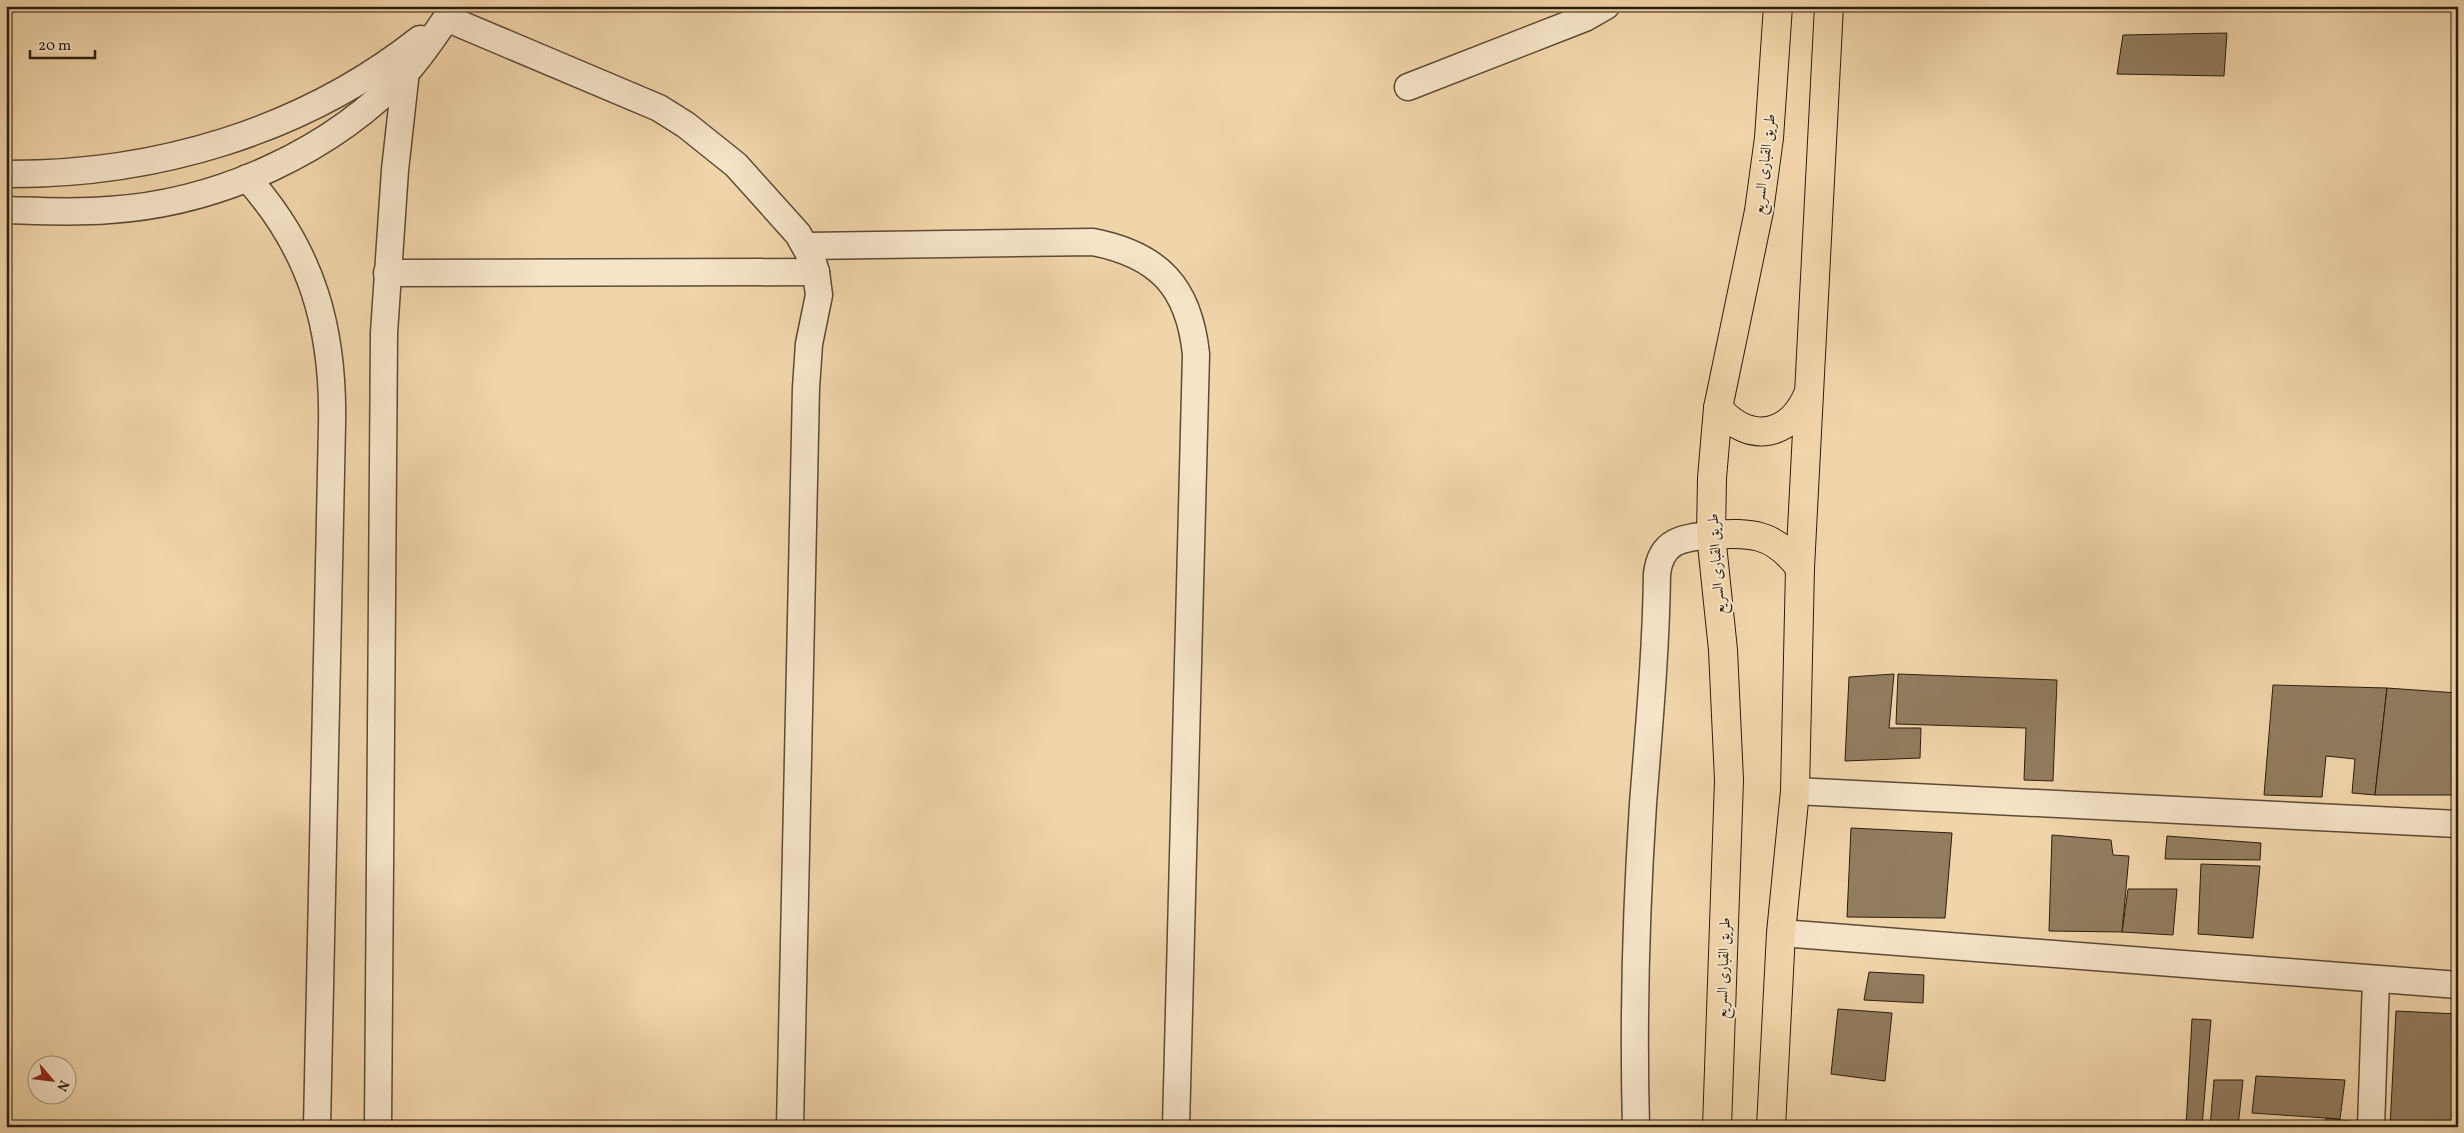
<svg xmlns="http://www.w3.org/2000/svg" width="2464" height="1133" viewBox="0 0 2464 1133" font-family="Vollkorn,Amiri,serif">
<style>
.building{fill:#927d5f;stroke:#2b1d0e}
.lines{fill:none;stroke-linecap:round;stroke-linejoin:round}
.minor-casing{stroke:#5c4b35;stroke-width:29}
.highway-casing{stroke:#2b1d0e;stroke-width:30}
.minor{stroke:#f6e4c8;stroke-width:26}
.highway{stroke:#f1d5aa;stroke-width:28}
.labels{text-anchor:middle;stroke-width:4;stroke-linejoin:round;paint-order:stroke}
.street-label{font-size:15px;fill:#2b1d0e;stroke:#f6e4c8}
</style>
<rect width="100%" height="100%" fill="#f1d5aa"/>
<filter id="stains"><feTurbulence type="fractalNoise" baseFrequency=".004" numOctaves="4"/><feColorMatrix values="0 0 0 0 .2 0 0 0 0 .09 0 0 0 0 .02 0 0 0 .5 -.17"/></filter>
<radialGradient id="worn" r=".72"><stop offset=".6" stop-color="#630" stop-opacity="0"/><stop offset="1" stop-color="#630" stop-opacity=".3"/></radialGradient>
<g class="building">
<polygon points="2227,33 2224,76 2117,74 2123,35"/>
<polygon points="1894,674 1889,728 1921,728 1920,758 1845,761 1849,677"/>
<polygon points="1898,674 2057,680 2053,781 2024,780 2026,728 1896,724"/>
<polygon points="2273,685 2387,688 2375,795 2352,793 2355,759 2326,756 2322,797 2264,795"/>
<polygon points="2387,688 2458,693 2458,795 2375,795"/>
<polygon points="1851,828 1952,833 1945,918 1847,917"/>
<polygon points="2052,835 2111,840 2113,855 2129,856 2122,932 2049,931"/>
<polygon points="2167,836 2261,843 2260,860 2165,859"/>
<polygon points="2201,864 2260,866 2253,938 2198,934"/>
<polygon points="2128,889 2177,889 2173,935 2122,932"/>
<polygon points="1869,972 1924,975 1923,1003 1864,1000"/>
<polygon points="1838,1009 1892,1013 1885,1081 1831,1074"/>
<polygon points="2396,1011 2458,1014 2458,1127 2390,1127"/>
<polygon points="2192,1019 2211,1020 2202,1127 2186,1127"/>
<polygon points="2256,1076 2345,1080 2340,1119 2252,1113"/>
<polygon points="2214,1080 2243,1080 2238,1127 2210,1127"/>
<polygon points="2326,1118 2357,1122 2356,1127 2325,1127"/>
</g>
<g class="lines">
<defs>
<g id="minor">
<polyline points="446,18 659,108 686,125 736,165 798,234 812,259 816,272 819,295 809,344 806,388 790,1127"/>
<polyline points="1408,87 1585,18 1606,6"/>
<path d="M6 174C155 175 302 132 420 39"/>
<path d="M247 178C312 250 334 328 332 425L317 1127"/>
<path d="M6 210C40 211 74 213 109 210 219 203 333 151 408 70 426 50 439 28 455 6"/>
<path d="M806 246 1093 242C1159 255 1189 287 1196 354L1176 1127"/>
<polyline points="387,273 816,272"/>
<polyline points="1795,791 2458,824"/>
<polyline points="1781,933 2458,985"/>
<polyline points="378,1127 384,333 395,170 406,71"/>
<path d="M1636 1127C1633 1019 1636 912 1643 804 1649 727 1656 651 1657 574 1661 540 1682 538 1711 535"/>
<polyline points="2371,1127 2376,979"/>
</g>
<g id="highway">
<path d="M1718 408C1750 445 1791 437 1809 392"/>
<path d="M1711 535C1751 532 1774 533 1800 568"/>
<polyline points="1717,1127 1729,780 1723,650 1711,535 1712,478 1718,408 1759,211 1769,138 1778,6"/>
<polyline points="1771,1127 1781,933 1795,791 1800,568 1829,6"/>
</g>
</defs>
<use href="#minor" class="minor-casing"/>
<use href="#highway" class="highway-casing"/>
<use href="#minor" class="minor"/>
<use href="#highway" class="highway"/>
</g>
<g class="labels">
<g class="street-label">
<text transform="translate(1764 164) rotate(-83)" y="5">طريق القبارى السريع</text>
<text transform="translate(1716 564) rotate(-94)" y="5">طريق القبارى السريع</text>
<text transform="translate(1723 968) rotate(-88)" y="5">طريق القبارى السريع</text>
</g>
</g>
<rect width="2464" height="1133" fill="none" stroke="#f1d5aa" stroke-width="25"/>
<rect x="8" y="8" width="2449" height="1118" fill="none" stroke="#2b1d0e" stroke-width="2.5"/>
<rect x="12" y="12" width="2439" height="1108" fill="none" stroke="#2b1d0e"/>
<g transform="translate(52 1080) rotate(118)"><circle r="24" fill="#f6e4c8" stroke="#a5947e"/>
<path d="M0-4L9 19L0 12L-9 19Z" fill="#8f2418"/>
<text y="-8" font-size="14" font-weight="bold" text-anchor="middle" fill="#2b1d0e">N</text>
</g>
<path d="M30 50v8h65v-8" fill="none" stroke="#2b1d0e" stroke-width="2.5"/>
<text x="38" y="50" font-size="15" fill="#2b1d0e" stroke="#f6e4c8" stroke-width="4" paint-order="stroke">20 m</text>
<rect width="100%" height="100%" filter="url(#stains)"/>
<rect width="100%" height="100%" fill="url(#worn)"/>
</svg>
